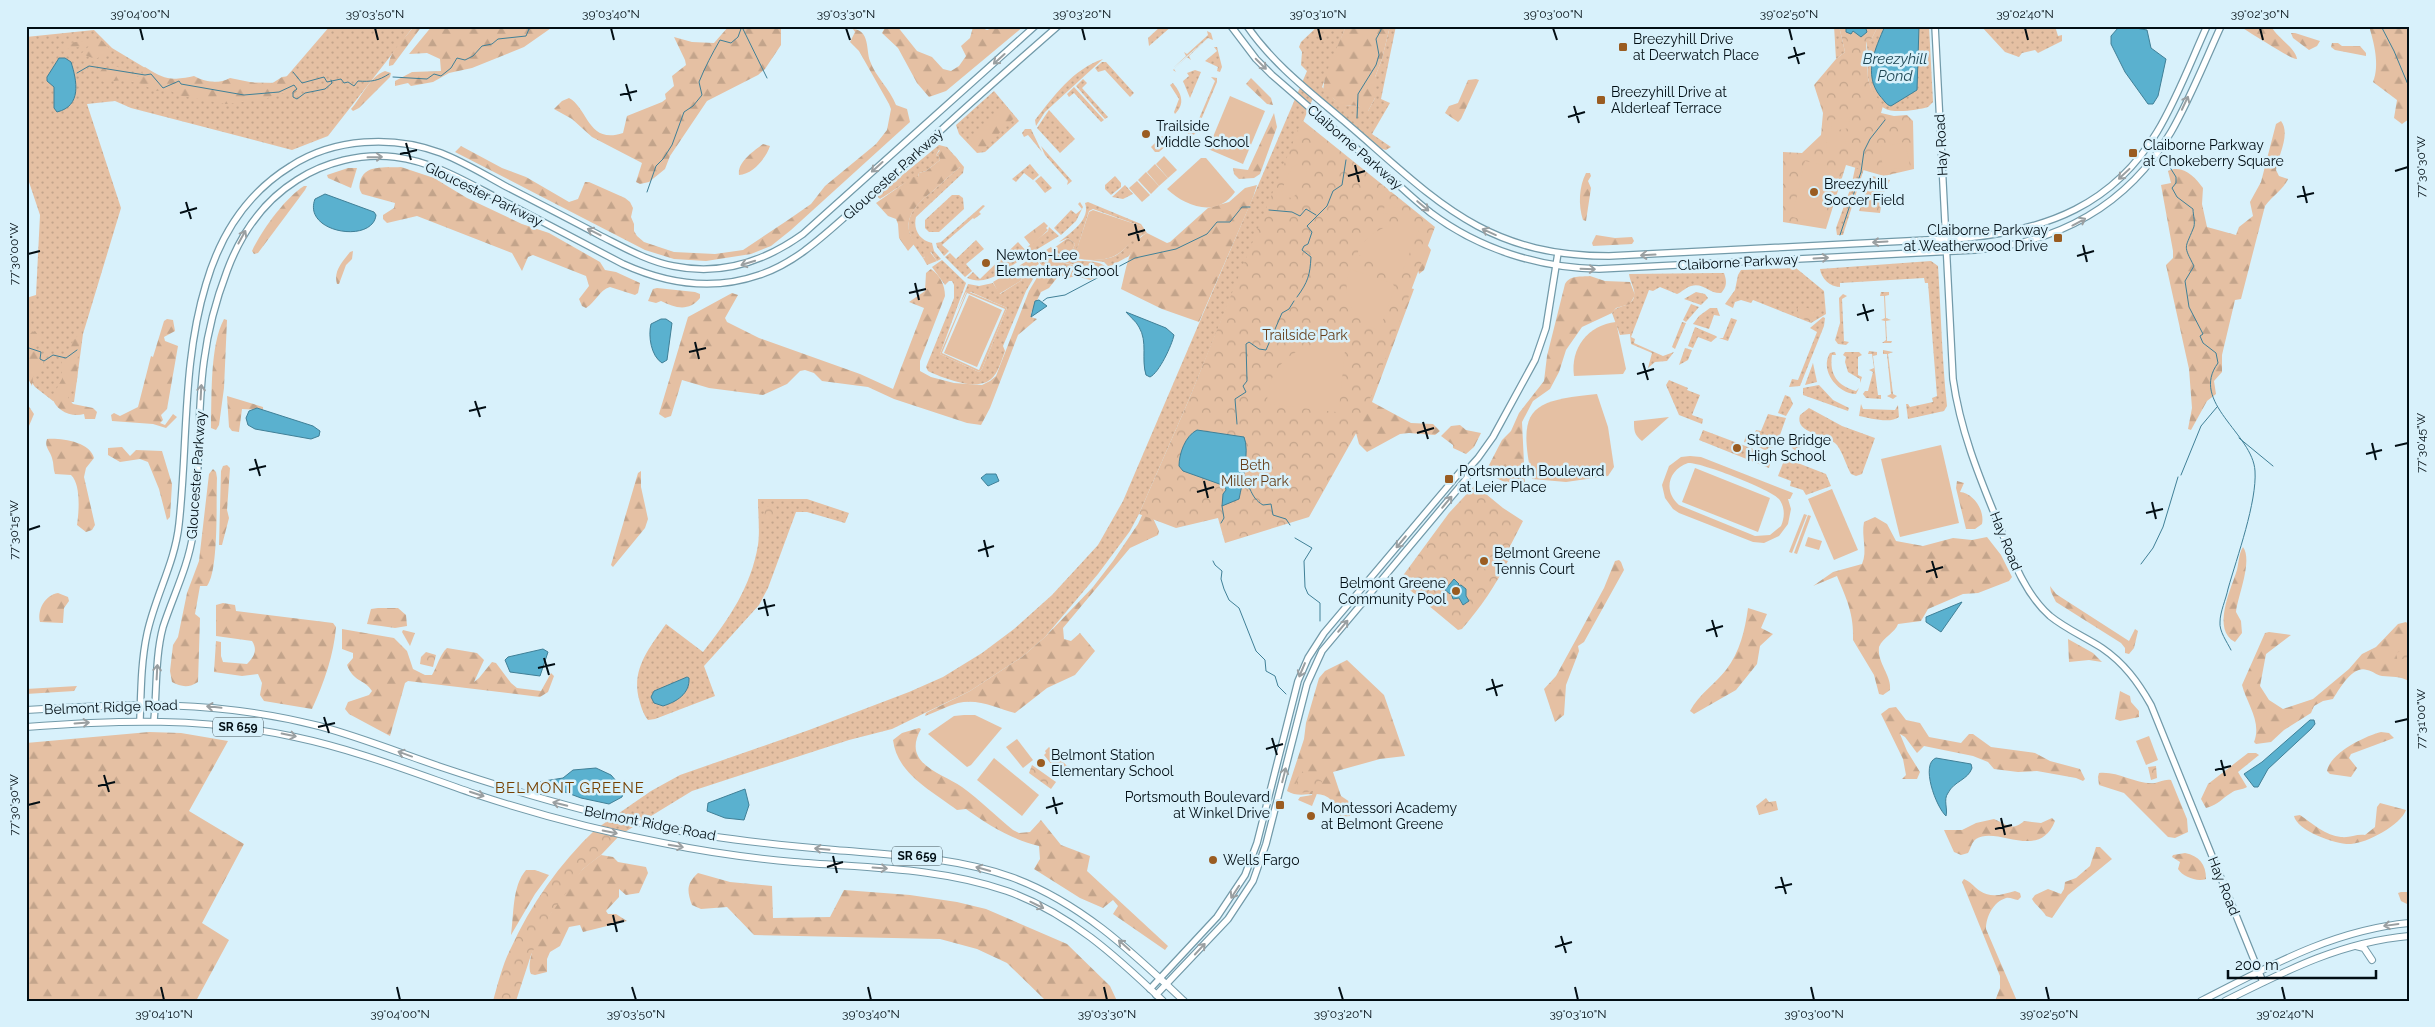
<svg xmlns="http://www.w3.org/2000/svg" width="2435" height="1027" viewBox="0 0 2435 1027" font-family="Raleway,sans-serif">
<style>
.grass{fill:url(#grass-dots)}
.forest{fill:url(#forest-firs)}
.park{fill:url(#park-crowns)}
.garden{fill:#e5c0a3;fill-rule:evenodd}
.water{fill:#5ab1cf;stroke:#408097}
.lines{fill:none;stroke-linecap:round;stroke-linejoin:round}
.stream{stroke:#408097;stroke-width:1}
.secondary-casing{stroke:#729aa9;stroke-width:8}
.primary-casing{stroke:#729aa9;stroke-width:8}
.secondary{stroke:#fff;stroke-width:5.5}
.primary{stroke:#fff;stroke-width:6}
.oneway{stroke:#9a9fa1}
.ticks{fill:none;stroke:#020e14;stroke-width:2}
.poi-dot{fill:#9a5c21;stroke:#d8f1fb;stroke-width:2}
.labels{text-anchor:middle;stroke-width:5;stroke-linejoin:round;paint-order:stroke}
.shield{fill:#d8f1fb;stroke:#425259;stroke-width:1}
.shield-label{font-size:12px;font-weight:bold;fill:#020e14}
.poi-label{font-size:14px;fill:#020e14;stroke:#d8f1fb;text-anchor:start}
.street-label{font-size:14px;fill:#020e14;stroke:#d8f1fb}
.park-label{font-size:14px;fill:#663e1a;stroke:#d8f1fb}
.water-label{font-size:15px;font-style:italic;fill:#214855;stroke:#d8f1fb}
.neighbourhood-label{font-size:15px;letter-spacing:1px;fill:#764000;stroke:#d8f1fb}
.neatline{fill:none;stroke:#020e14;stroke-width:2}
.ticks-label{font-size:12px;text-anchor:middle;fill:#020e14}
</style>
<defs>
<pattern id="grass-dots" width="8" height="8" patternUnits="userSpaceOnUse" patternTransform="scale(1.25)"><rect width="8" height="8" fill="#e5c0a3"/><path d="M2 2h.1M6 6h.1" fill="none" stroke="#c3a48b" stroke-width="1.8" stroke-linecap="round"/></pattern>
<pattern id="forest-firs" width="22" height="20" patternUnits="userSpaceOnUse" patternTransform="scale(1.25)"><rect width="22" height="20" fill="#e5c0a3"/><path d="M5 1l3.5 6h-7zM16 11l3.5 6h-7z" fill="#c3a48b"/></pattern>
<pattern id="park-crowns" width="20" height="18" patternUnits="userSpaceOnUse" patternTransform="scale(1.25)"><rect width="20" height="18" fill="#e5c0a3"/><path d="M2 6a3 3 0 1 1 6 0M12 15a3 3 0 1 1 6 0" fill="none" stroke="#c3a48b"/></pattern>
</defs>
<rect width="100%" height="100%" fill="#d8f1fb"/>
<g class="grass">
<polygon points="330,26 414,26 328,136 292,150 131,108 115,101 87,104 121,208 83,334 74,402 53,401 35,387 26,374 26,298 36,295 40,215 26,173 26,37 94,30 112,48 167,81 281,83"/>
<polygon points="1161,26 1172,26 1149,46 1148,38"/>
<polygon points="1318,26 1346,26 1322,87 1334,99 1345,105 1359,106 1368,111 1375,98 1375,77 1382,59 1390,26 1396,26 1381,99 1390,103 1372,134 1391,147 1386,150 1379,148 1315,93 1187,404 1139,514 1130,531 1098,574 1045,637 1022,657 970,691 892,729 849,740 692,791 620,835 596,829 651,791 680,775 809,730 909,692 943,677 982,653 1014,629 1052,595 1098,545 1123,501 1307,71 1301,65 1302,52 1299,47 1301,42"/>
<polygon points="1834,26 1839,26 1845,52 1836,59"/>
<path d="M1878 26H1929L1933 102 1928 107C1918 110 1893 114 1884 108 1877 103 1869 87 1868 77 1867 65 1869 53 1866 41L1871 40Z"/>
<polygon points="1981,26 2055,26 2058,36 2062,35 2062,41 2038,53 2035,50 2022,53 2019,57 2005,52"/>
<polygon points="1207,31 1211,33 1213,40 1208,38 1189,56 1191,60 1187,57 1174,69 1176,72 1173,70 1209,37 1173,68 1186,56 1184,52 1187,54 1208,35"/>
<polygon points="1214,47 1217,47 1222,67 1220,72 1217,71 1218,67 1205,61 1217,51"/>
<path d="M1103 59 1045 112 1036 126 1035 120C1054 96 1073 69 1103 59Z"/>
<polygon points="1102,62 1106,62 1134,93 1130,97 1105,70 1098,72 1095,68"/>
<polygon points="1195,70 1201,72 1190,98 1183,81 1189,76 1187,73"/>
<polygon points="1211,77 1217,78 1217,82 1195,134 1186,138 1192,124 1198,121 1215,81"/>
<polygon points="1083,79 1087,83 1082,88 1108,117 1105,119 1076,86"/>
<path d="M1173 83C1181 93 1186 103 1175 114L1174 112 1179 99 1170 85Z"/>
<polygon points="1074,87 1104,120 1101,122 1074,93 1069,97 1067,94"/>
<polygon points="994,91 1019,121 985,152 977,153 959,134 956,125"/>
<polygon points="1049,110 1075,139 1060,153 1037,128"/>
<polygon points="1025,129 1031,129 1042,152 1028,135 1024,137 1022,133"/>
<polygon points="1162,136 1167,141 1167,145 1159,152 1155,152 1151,147"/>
<path d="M939 145 947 147 964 167 963 173 916 217C913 229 919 240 932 243L934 251 941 259 937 261 931 252 923 258 913 244 914 243C900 221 915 204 933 191 942 183 950 175 960 167L939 150 936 155 939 156 940 160 926 171 919 173 918 177C912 177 887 195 880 199L877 196Z"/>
<polygon points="1041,146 1072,181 1067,185 1068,181 1045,155"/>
<polygon points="1868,156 1843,235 1837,235 1836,228 1851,187 1856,164"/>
<polygon points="1030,164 1039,175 1033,180 1024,173 1016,182 1012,179"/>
<polygon points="1041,176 1052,188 1045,193 1035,181"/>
<polygon points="1115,176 1121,183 1121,187 1111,195 1105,189 1105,185"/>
<polygon points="1125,185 1133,194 1123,199 1112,197"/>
<polygon points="952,195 959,195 963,198 964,209 939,232 929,232 925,228 925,220"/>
<polygon points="1080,202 1083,207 1076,221 1061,235 1054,228 1071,210 1076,214 1082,209 1078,204"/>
<path d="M1088 202 1141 224 1147 233 1141 236 1129 256 1109 267 1104 262 1082 259C1117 262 1122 255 1141 226L1093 209 1089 211 1074 259 1069 258 1075 244 1068 238 1059 242C1070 233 1091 220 1085 203Z"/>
<polygon points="983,205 985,206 979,212 981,214 974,219 973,218 942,245 949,251 944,256 937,247 936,243 941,242"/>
<polygon points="1049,227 1059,236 1031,253 1026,248 1048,231"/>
<polygon points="976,240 984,249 966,264 972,271 965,277 945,257 950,253 956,259"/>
<path d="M1018 242 1029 254C1011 265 989 288 967 278L973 272 980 279Z"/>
<path d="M1051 247C1065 270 1095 254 1107 268H1088L1048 259 1043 267 1035 257Z"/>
<path d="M942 260 966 283 940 354 979 372 982 369 1007 308 971 292H966L957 311 968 284 979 286 993 283 1000 294 1022 280 1016 268 1022 264 1026 272 1038 266 1040 267 1026 291 1003 346 1005 351C1002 359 999 370 994 376 981 394 943 378 928 371L926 367 954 298V285L952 281H949L945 285 932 267Z"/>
<path d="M1931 261 1938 266C1941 313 1942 360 1947 406L1944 411 1908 419 1906 404H1908L1910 407 1933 402 1932 398 1937 396 1928 283H1925L1924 278 1840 283V287C1830 287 1821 278 1820 269Z"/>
<polygon points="1796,268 1824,291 1826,314 1811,323 1753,300 1751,303 1741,300 1735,302 1733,308 1725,304 1735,290 1738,275 1741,270"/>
<path d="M1718 273H1724C1727 281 1727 287 1721 293 1710 294 1703 282 1691 286 1685 288 1682 292 1677 294L1660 287 1653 291 1649 290 1631 337 1635 339 1634 343 1663 356 1674 352 1667 361 1655 362 1648 368 1652 353 1631 344 1630 334 1620 335 1612 313C1617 304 1631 308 1634 297 1636 290 1630 282 1629 274Z"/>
<polygon points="1696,292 1705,294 1708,298 1701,305 1684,299"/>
<polygon points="1881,292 1889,292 1889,295 1885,296 1886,318 1891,320 1886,321 1887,341 1892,341 1891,343 1882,343 1886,340 1885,321 1881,320 1885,318 1884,296 1880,296"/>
<polygon points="1843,294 1847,296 1842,299 1844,341 1849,342 1846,345 1838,344 1835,340 1840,323 1839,298"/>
<polygon points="1691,304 1699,307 1686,322 1683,320"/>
<polygon points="1710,308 1717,308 1720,316 1714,315 1709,329 1693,324 1699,316"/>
<polygon points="1823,317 1825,318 1824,326 1800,386 1789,387 1792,379 1798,380 1817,332 1810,328"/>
<polygon points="1731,318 1737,320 1728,341 1719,338 1723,338"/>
<polygon points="1682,322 1686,323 1675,349 1672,347"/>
<polygon points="1695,327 1716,336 1717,337 1711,342 1698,337 1693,348 1688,346"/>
<polygon points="1685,348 1692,350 1688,360 1679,365"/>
<polygon points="1883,350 1893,352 1888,354 1893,394 1897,396 1893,399 1887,396 1891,394 1887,354 1883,354"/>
<polygon points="1869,351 1877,352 1877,355 1873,356 1878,395 1881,395 1881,399 1866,398 1863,394 1865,391 1868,391 1873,372 1869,370 1874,368 1872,354 1868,354"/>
<path d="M1835 352 1836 355H1832C1829 375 1838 386 1856 391L1859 388 1856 394C1838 394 1819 370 1830 353Z"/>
<polygon points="1845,352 1859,352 1862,355 1858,357 1858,375 1862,377 1860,383 1860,379 1848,372 1845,362 1846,357 1843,355"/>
<polygon points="1813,363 1817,382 1805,385"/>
<polygon points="1669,380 1688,388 1687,390 1700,395 1692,415 1703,419 1702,424 1679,415 1666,385"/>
<polygon points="1819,385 1833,400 1849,408 1848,411 1803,395 1803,388"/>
<polygon points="1785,395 1790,397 1793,404 1786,416 1778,413"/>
<path d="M1861 404 1863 409 1895 410 1898 405 1899 417C1890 424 1870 418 1859 416Z"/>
<path d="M1809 408 1842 426 1875 438 1862 474 1856 476 1851 474C1846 465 1843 453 1837 445 1828 434 1794 434 1800 415Z"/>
<polygon points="1768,414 1786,418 1776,446 1765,450 1744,442 1746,435 1753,437 1756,430 1761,431"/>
<polygon points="1703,430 1772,456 1769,468 1699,440"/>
<polygon points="1793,433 1804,455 1803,456 1792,448 1790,441"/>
<polygon points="1785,458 1826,474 1831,486 1806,495 1803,490 1790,486 1791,481 1778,476"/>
<path d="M758 499H807L849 513 845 523 807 512H796L768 588 759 605 704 666 715 696 655 719 648 720C643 714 641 706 639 699 631 669 650 647 666 624L703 652C729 619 751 587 758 545 760 531 758 514 758 499Z"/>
</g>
<g class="forest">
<path d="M414 26H422L393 65 389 66C388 52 407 37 414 26Z"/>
<polygon points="432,26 554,26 524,47 472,68 449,73 433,82 411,86 408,83 395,86 395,81 412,72 441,71 440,59 427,53 409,54"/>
<path d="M729 26H781V45L765 69 758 75 707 101 670 156 665 169 649 182 640 184 636 182 642 163 592 137 572 119 554 109 562 101 569 98C588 108 588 145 623 133L627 116 662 102 666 99 665 94 674 86 672 76 686 65 685 60 674 37 692 42 714 43Z"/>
<polygon points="886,26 897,26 917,51 932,57 943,69 951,71 959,66 966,56 961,46 970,38 973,27 980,27 987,30 998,26 1024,26 946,91 929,97 917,83 898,48 882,33"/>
<polygon points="1346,26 1390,26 1382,59 1375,77 1375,98 1367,113 1359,106 1342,105 1323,91 1325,76"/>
<path d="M2239 26H2271C2277 38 2295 47 2297 59 2290 59 2250 32 2239 26Z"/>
<path d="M2369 26H2409V119L2402 124 2394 118 2397 100 2373 82C2380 65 2374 43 2369 26Z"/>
<path d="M853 29C870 30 866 50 870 61 875 76 890 89 896 105L907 109 910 122 791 230 771 246 751 254 706 261 674 259 645 250 455 152 461 146 502 168 526 177 569 202 578 199 585 182H589L625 198 630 202 633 208 631 217 634 224V231L637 236 644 242 674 252 715 254 743 250 788 220 811 204 825 186 876 144 887 130 891 109 889 104 859 51 850 42 855 32Z"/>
<polygon points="2291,33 2295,33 2320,41 2317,46 2309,50 2293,38"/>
<polygon points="97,39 101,40 111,50 96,59 81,54 89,46 70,48 60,52 56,51 62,44"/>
<polygon points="2332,43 2338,43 2342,46 2360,46 2366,53 2366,56 2335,50 2331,47"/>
<path d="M118 67 138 77 143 76 142 69 145 67C166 80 170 81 194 76 205 82 218 85 230 78L264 85 271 84 282 77 289 76 301 86V89L293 94 278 93 266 99 226 104 177 95 170 90 155 91 142 84 123 80 104 82 100 80 98 75 102 69Z"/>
<path d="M385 71 391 73 390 77 359 108 353 111 351 109C362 97 369 77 385 71Z"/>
<polygon points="1251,78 1271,98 1273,105 1267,104 1246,84"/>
<polygon points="1476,79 1479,80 1461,119 1458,122 1445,113 1449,106 1458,103 1468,80"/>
<polygon points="1005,105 1015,117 985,148 978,151 970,143"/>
<polygon points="1274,113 1277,127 1260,174 1254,178 1239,179 1234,174 1233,168 1248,170"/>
<path d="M2281 121C2291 134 2278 156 2276 170L2279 176 2288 179C2284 189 2272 196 2265 206L2241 299 2235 300 2222 355V372L2214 381 2216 394 2207 401 2191 430 2188 429 2192 408 2189 369 2166 265 2173 258V251L2161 185 2171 183 2168 171C2183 164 2195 177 2203 188L2202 204 2207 227 2236 235 2239 227 2253 216 2250 202 2261 182 2276 124Z"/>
<path d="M763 144 770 146C766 158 753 174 739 175 737 162 754 151 763 144Z"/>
<path d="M941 149C950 151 961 158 960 167 950 175 942 183 933 191 916 204 899 221 915 243L908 251 899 238 898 224 896 219 888 216 876 203 913 177H918L919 173 926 171 940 160 939 156 936 155Z"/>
<path d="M401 167 434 178 467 198 522 224 549 233 600 262 605 270 616 272 640 283 638 293 635 295 610 287C599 290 596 302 586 308L582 306 579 299 589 286 586 276 533 255 528 257 522 271 512 253 417 216 387 223 383 219V215L394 208 395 203 362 194C359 189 359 187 360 182 364 164 385 168 401 167Z"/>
<polygon points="348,168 357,168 351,188 328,178 327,175"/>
<path d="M1586 173H1590L1591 176 1588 181 1591 188 1586 221 1583 220C1578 205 1579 186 1586 173Z"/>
<path d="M1257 185 1252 200 1199 322 1162 309 1121 289C1126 270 1129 242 1147 233L1167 243 1170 242 1208 208 1229 202 1245 188Z"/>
<path d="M304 186H307L305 190 258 253 254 254 252 251C261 231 285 198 304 186Z"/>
<polygon points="1596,235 1615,238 1632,237 1634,241 1632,244 1593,246 1592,243"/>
<polygon points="1426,243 1431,250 1424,270 1419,274 1418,270"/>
<polygon points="927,248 937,261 927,265 923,258 925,257 923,251"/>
<path d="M353 251 352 259 346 265 339 284H337C333 271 343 261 350 252Z"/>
<path d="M1048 259 1102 272 1100 276 1090 280 1076 276 1064 279 1060 274 1049 288 1041 292 1031 313V317L1037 319 1018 335 990 408 981 425 967 423 894 399 868 387 822 381 814 373 805 370 800 371 787 384 763 395 709 388 682 380 671 416 665 418 659 414 688 317 732 293 738 295 725 318 727 322 759 338 860 374 893 389 924 308 909 302 925 291 926 273 931 269C940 275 945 285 945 296L920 361V371L931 377 954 383 982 385 990 381 996 376 1029 291Z"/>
<path d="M1590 276 1605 281 1630 282 1635 295 1630 304 1616 308 1612 313 1582 327 1566 350 1559 372 1550 389 1533 401 1522 422 1525 484 1522 483 1519 489 1490 475 1488 467 1502 440 1511 431 1519 413 1544 381 1547 356 1565 284C1570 275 1581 277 1590 276Z"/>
<path d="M657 288 695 292 700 294V298C689 312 675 308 661 301L656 303 648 301 653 289Z"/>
<polygon points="1410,288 1414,289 1372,402 1411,423 1433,424 1440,431 1435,435 1409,433 1400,434 1367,452 1359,444 1355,429"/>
<polygon points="167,319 173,320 175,331 164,337 165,341 178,346 167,409 161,415 163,420 160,423 165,425 173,414 177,417 166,428 153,424 112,421 111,415 114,413 120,416 138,407 151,356 153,357 164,321"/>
<path d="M224 319 227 320 224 388 219 425 216 430 211 428V423C212 394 210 345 224 319Z"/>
<polygon points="35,331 42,340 35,348 43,358 43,365 33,377 32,386 26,375 26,336"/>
<path d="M82 332 78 352 77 381 68 398 73 404 93 408 97 412 95 419H85L84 414C71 418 55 410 52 397L62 379V361L70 350 73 340Z"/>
<polygon points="227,396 263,407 263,410 242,409 239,432 232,431 229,427"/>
<polygon points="26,402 34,414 26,433"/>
<polygon points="1460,425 1466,430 1481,433 1474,447 1466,454 1453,448 1453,445 1441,436 1451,426"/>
<path d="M47 439C62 438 90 442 94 458L86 468 84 477 95 525 92 530 86 532 77 525C79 512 81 484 71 475L55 474C53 469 54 464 52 458 50 450 44 447 47 439Z"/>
<polygon points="122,447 130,456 136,450 162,451 172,484 170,517 167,520 159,489 148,462 140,459 120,462 108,455 108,448"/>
<polygon points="227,465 230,468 227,510 229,518 222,545 219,545 221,471 223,466"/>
<path d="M213 469 216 472 217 478C216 500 219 571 207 586H200L195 614 200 618 198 682C189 688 181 687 172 682L170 671 173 645 178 637 187 593 199 561 209 474Z"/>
<path d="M1163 470 1152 516 1159 531 1158 535 1130 548 1063 628 1064 639 1071 641 1080 633 1095 651 1075 675 1047 688 1015 713C997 708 978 698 958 703 947 706 936 712 925 716L926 713 970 691 1022 657 1045 637 1093 587 1113 561 1138 524Z"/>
<polygon points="641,471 641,487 648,519 645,528 613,567 611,565 638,473"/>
<path d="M1957 481 1964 483 1960 492C1973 493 1985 510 1982 524L1975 529H1966L1956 488Z"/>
<path d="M1875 517 1887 524 1896 541 1923 546 1953 538 1972 540 1987 537 2001 555 2012 577 2009 581 1978 593 1963 594 1928 609 1921 621 1898 624C1895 633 1883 637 1879 647 1877 663 1892 676 1890 690L1883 695 1879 694 1874 675 1853 640C1854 614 1847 600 1837 576L1813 586 1833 572 1862 564C1868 551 1861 536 1864 522Z"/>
<path d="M2243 547C2253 561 2238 595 2236 612L2241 621 2242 633 2235 642C2212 630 2230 591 2236 573 2239 565 2238 555 2243 547Z"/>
<polygon points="1619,560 1621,562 1624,570 1584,642 1578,646 1579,651 1566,685 1564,715 1555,722 1544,689 1556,676 1579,634 1604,588 1615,561"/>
<polygon points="2050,586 2056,594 2129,641 2135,629 2138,631 2134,648 2129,654 2125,653 2125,648 2121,643 2056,602 2051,592"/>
<path d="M58 593 68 597 69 601 64 608 63 623 40 622C37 610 45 595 58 593Z"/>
<path d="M223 603 235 605 236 611 333 623 336 627C334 654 324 683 312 709L264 701 260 695 262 683 258 674 242 676 214 672 216 641 221 642V656L223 662 247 664C254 657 258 650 252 641L216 636V605Z"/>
<polygon points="378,608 398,608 406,615 407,626 395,628 367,624 371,609"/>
<path d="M1748 608 1767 614 1761 628 1773 634 1760 646 1757 664 1736 690 1694 714 1690 711C1699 694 1715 684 1726 670 1740 652 1745 630 1748 608Z"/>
<path d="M2406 622 2409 625V681C2400 676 2392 677 2382 676 2376 675 2373 671 2367 670 2352 665 2339 690 2333 699L2323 701 2314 706 2311 713 2284 730 2271 742 2256 744 2254 742C2262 722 2247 704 2242 685L2265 633 2269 632 2291 635 2266 654 2260 686 2269 700 2283 709 2313 699 2349 669 2362 654 2376 647 2398 624Z"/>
<path d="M342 629 394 638 407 651 413 669 425 675H432C437 667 440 654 447 648L477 653 484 660 474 682 479 678 492 662 496 663 511 683 517 688 541 691 551 673 554 676 548 692 540 697 408 681 405 683 390 736 349 714 345 709 348 702 369 695 372 691C365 679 354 683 347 665L353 658V653L342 649Z"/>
<polygon points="403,630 415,633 410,646 402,632"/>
<polygon points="2068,639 2093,653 2102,662 2089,660 2069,662"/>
<path d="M1347 660 1384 695 1405 756 1380 759 1333 772 1341 796 1353 804 1350 816 1340 817C1337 811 1334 802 1330 799 1317 788 1301 800 1287 791L1304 739 1306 723 1319 678 1325 671Z"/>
<polygon points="77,686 74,691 26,694 26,689"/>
<polygon points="2120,691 2130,696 2131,702 2139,711 2139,717 2120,721 2115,719"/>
<polygon points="1896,707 1906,720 1920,723 1929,737 1961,743 1969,734 1973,734 1991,747 2035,753 2050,761 2080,769 2085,779 2083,781 2076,778 2037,771 2018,772 1994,769 1988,762 1973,756 1924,746 1917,753 1905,737 1900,734 1907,751 1920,772 1917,779 1902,779 1906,775 1903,759 1881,714 1889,708"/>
<path d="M919 728 921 729C901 764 942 773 962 787 980 800 996 816 1013 830L1019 833 1030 832 1041 820 1061 845 1090 856 1087 871 1168 946 1165 950 1113 914 1118 906 1113 900 1103 908 1080 898 1034 869 1040 859 1039 846C1013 840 988 825 966 809L957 810C932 791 897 774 893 740L902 733Z"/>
<polygon points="149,732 181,733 228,741 189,811 244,844 202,923 229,940 196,1001 26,1001 26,743"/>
<path d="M2381 732 2389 733 2394 738 2351 754 2349 758 2357 768 2351 777 2330 774 2327 771C2330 753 2365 736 2381 732Z"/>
<path d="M2248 753H2256L2259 755 2238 772 2247 787C2242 790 2236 789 2231 793 2221 799 2220 804 2206 808L2201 799 2208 784Z"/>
<path d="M2099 773C2119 771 2136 785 2155 783 2161 782 2164 779 2171 780L2187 819 2188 832 2175 838 2168 837 2124 793 2099 785 2098 777Z"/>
<path d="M2380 803 2406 810C2401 825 2367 843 2351 844 2337 845 2297 831 2294 816L2300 815C2312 823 2326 836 2341 837 2350 838 2356 834 2365 835L2375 827 2377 807Z"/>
<path d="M2052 818 2055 821C2039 862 1997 825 1976 839 1971 843 1971 848 1968 853L1961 855 1954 852 1944 830H1962L1976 823 1994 819C2006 824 2012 832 2024 821L2041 823Z"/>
<path d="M2096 847H2100L2112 859 2068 895 2052 918 2046 916C2042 909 2036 906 2032 899L2035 895 2048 889 2061 894 2064 889 2065 882 2076 878 2090 866Z"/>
<path d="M2185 853C2199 856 2206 864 2206 879 2197 882 2183 877 2178 869L2180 862 2172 857 2173 855Z"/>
<path d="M601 855 613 857 618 862 646 867 648 873 639 893 626 895 619 889V897L606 911 608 914H616L627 921 583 932 580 925 569 927 560 946 550 952 547 959V972L535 975 531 974C522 950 566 887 583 869 588 864 595 860 601 855Z"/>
<path d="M526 870H535L549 875 535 894 511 935C514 915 512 886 526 870Z"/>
<path d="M698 873 730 882 772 886 773 918 830 917 844 890 910 895 957 902 986 909 1067 944 1110 986 1117 1001H1046L1007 963 977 949 940 939 754 935 727 907 701 909 692 905C687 891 686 884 698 873Z"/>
<path d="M1964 879C1971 882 1973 886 1980 891 1992 899 2003 894 2015 891L2020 893 2021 897 2018 900C2014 900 2010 897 2006 898 1993 902 1986 917 1986 929L2017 1001H1995L2000 988V976L1962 882Z"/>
<polygon points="2401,892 2409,892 2409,905 2401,901 2398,893"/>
</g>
<g class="park">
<polygon points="1839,26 1878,26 1871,40 1866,42 1868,79 1871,88 1883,106 1881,113 1894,116 1907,115 1913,121 1914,169 1884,176 1846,165 1826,229 1783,222 1783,152 1802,153 1821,135 1823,113 1814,85 1836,59 1845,52"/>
<polygon points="1302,120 1435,227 1359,428 1309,517 1225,543 1218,518 1176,528 1139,514 1187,404"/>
<polygon points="1872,176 1890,180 1883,194 1880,213 1859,211"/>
<polygon points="1044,222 1048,226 1046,228 1048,230 1031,246 1024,237"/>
<polygon points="1068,238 1075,244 1069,258 1057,253 1054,248"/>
<polygon points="1035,256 1039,264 1027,272 1022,264"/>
<polygon points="1799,305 1815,311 1810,322 1795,315"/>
<path d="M1475 485 1503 508 1523 521 1504 558 1508 561C1495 586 1481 607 1462 629L1458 630 1399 581 1449 513Z"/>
<polygon points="766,506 777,508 775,521 763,520"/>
<polygon points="2404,650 2409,650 2408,661 2405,662 2404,659 2402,659 2402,663 2398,663 2396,653"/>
<polygon points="426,652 436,655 433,667 420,664 421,657"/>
<polygon points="1032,765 1056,782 1051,789 1029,773"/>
<polygon points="2156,766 2157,778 2151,780 2148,767"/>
<polygon points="1301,771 1322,781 1312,806 1298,800 1300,797 1312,795 1313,791 1300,793 1293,791"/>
<polygon points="1766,798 1769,802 1776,801 1778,810 1759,815 1756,806"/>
<path d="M596 829 620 835 601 855 583 869 550 915 531 955 516 1001H493C498 984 502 966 510 950 531 904 559 864 596 829Z"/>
</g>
<g class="garden">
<polygon points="1230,96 1265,111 1243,164 1208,149"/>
<polygon points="1849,117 1850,128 1832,131 1831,120"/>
<polygon points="1844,134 1846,145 1828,148 1826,137"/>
<polygon points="1905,142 1910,166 1884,171 1879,147"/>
<polygon points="1164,156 1177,170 1168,178 1156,164"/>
<path d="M1201 158H1206L1235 192C1217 218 1186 207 1167 189Z"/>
<polygon points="1805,161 1836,168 1823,224 1792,217"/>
<polygon points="1155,164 1168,178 1159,186 1147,172"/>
<path d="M1298 164 1306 168C1308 176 1299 195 1291 198L1283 195 1281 191 1292 167Z"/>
<polygon points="1146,172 1159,186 1151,194 1138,180"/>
<polygon points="1137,181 1150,195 1142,202 1129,188"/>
<polygon points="1385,205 1398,208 1396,216 1383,213"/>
<path d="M1093 210 1141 226C1124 257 1109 264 1074 258L1089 212Z"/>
<path d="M1391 225H1404L1419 230 1402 272 1397 274 1357 254C1363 238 1376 230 1391 225Z"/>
<polygon points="1015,269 1022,280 999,294 993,282"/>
<path d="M1350 269 1393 284 1395 288 1379 331C1352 319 1340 296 1350 269Z"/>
<path d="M967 291 1007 308 982 369 979 372 940 354ZM967 293 1005 309 979 370 942 353Z"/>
<polygon points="969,295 1002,310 977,367 944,353"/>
<path d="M1616 322 1626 369 1623 374 1574 376C1570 348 1588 325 1616 322Z"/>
<path d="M1346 341 1339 409 1336 412 1267 404C1267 359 1306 339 1346 341Z"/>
<path d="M1597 394 1608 427 1614 467 1608 476 1566 482 1532 479C1517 407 1530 401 1597 394Z"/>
<path d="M1669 417 1642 441C1634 435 1634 430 1634 421Z"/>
<polygon points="1941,445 1959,523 1900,537 1881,459"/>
<path d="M1690 456 1701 457 1793 493 1790 499H1788L1791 509 1788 524 1779 536 1764 543 1753 542 1679 513 1673 509 1665 498 1662 485 1669 466 1681 457ZM1688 463C1701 462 1772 490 1779 499 1785 507 1785 517 1781 526L1770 535 1755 536 1679 505C1663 491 1668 470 1688 463Z"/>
<polygon points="1695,468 1770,498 1758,532 1682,502"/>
<polygon points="1832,489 1858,550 1834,560 1808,499"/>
<polygon points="1804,514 1807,515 1792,553 1789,552"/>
<polygon points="1808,515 1811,516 1797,554 1794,553"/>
<polygon points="1808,537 1822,541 1819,550 1805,546"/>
<polygon points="1476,548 1499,562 1493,574 1469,560"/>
<polygon points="1433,568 1440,573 1431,585 1424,579"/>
<polygon points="964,715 975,715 1002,728 971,765 967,767 928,734 954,716"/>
<polygon points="2149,736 2158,760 2146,765 2136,741"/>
<polygon points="1017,739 1033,760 1023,768 1006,747"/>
<polygon points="1049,747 1067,766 1058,773 1044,755 1046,753 1045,751"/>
<polygon points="994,758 1039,795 1022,816 977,780"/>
</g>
<g class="water">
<polygon points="1846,26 1865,26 1867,32 1861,37 1853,31 1851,34 1846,32"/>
<path d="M1885 26H1919L1917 90 1891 106C1886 105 1884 100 1880 96 1863 74 1875 49 1885 26Z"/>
<polygon points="2124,26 2147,30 2151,48 2166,59 2158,96 2153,104 2148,104 2125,72 2111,44 2111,36 2118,28"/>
<path d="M59 58H65L71 62C77 81 82 106 57 112L54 108V87L47 81V77Z"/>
<path d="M325 194 374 212 376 215C373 244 302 233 315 199Z"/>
<polygon points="1039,300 1047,306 1031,317 1035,301"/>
<path d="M1126 312 1166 328 1174 335C1172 345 1159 373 1150 377L1146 375C1141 359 1148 342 1139 327 1136 321 1130 317 1126 312Z"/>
<path d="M661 319H666L672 323 667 360 662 363C651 356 648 336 651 324Z"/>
<polygon points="257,408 313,426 320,431 319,436 311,439 255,429 248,425 246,418 249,411"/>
<path d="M1197 430 1244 437C1250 450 1242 485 1239 499L1222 506 1223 494 1226 490 1225 486 1183 471 1179 466C1179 454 1185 436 1197 430Z"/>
<polygon points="986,474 996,474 999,481 988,486 981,478"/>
<polygon points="1454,579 1459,584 1457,586 1461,585 1466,589 1466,596 1469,601 1463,605 1459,598 1453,599 1451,593 1450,594 1445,590"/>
<polygon points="1962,602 1941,632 1926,622 1926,617"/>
<polygon points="543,649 548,652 540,676 510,672 505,660 508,657"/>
<path d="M687 677 689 678C690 694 676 702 663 706L654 703 651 697 654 691Z"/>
<polygon points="2310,720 2314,720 2315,724 2311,729 2268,769 2258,787 2254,787 2244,774 2262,762"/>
<path d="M1936 758 1971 764 1972 768C1968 780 1954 781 1948 793 1943 800 1948 808 1946 816 1936 807 1920 764 1936 758Z"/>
<polygon points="596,768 611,775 624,790 622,797 609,804 581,798 538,782 563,778 573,770"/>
<polygon points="745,789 749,805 744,820 725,818 707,811 708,803"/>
</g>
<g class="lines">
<g class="stream">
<polyline points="2381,26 2394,51 2409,87"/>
<polyline points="742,27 767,78"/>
<path d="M293 72 302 83 324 77 327 82 341 79 344 83 348 82 354 86 358 81C371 82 378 81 389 74"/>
<polyline points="77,73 89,66 145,75 151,74 163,88 179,81 181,84 244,95 279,92 294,85 297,89 293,92 293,97 297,99 305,93 325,89 332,83 331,80"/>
<polyline points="393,77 427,79 434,74 441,76 451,68 457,58 465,60 473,56 482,46 492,44 498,39 526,36 529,29 535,26"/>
<polyline points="1357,118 1358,94 1376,65 1379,55 1376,39 1381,30 1381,26"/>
<path d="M2166 161 2176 177V183L2172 188 2177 197 2193 209C2193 215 2196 224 2193 229 2185 249 2183 245 2194 266L2185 281 2189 307 2203 334 2200 336 2203 343 2216 353 2218 363C2189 402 2253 434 2255 471 2257 502 2237 557 2228 589 2226 599 2220 612 2220 622 2219 631 2227 642 2231 650"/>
<path d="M647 192 656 166 663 159 672 145 684 112 693 106 702 95 699 82C705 67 712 54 720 40L731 43 738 37 742 26"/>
<polyline points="1269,210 1292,212 1300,216 1306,209 1316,215"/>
<polyline points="1840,235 1861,172 1864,151 1870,139 1885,120"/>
<path d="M1297 297C1308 282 1310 275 1311 257L1302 250 1304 246 1308 244 1312 232 1307 226 1327 206 1333 191 1342 185 1346 160"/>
<polyline points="1043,301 1047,298 1065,295 1135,258 1176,249 1207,234 1217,222 1230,222 1242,207 1250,207"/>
<polyline points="26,347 41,352 40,359 44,361 53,355 66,358 77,350"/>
<polyline points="1237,424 1235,399 1246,392 1243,386 1247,381 1246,344 1249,342 1259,349 1266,350 1282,313 1289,309 1294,301"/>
<polyline points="2239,438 2273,466"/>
<polyline points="2181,475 2201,426 2217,407"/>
<path d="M1243 485 1250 489C1253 496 1256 501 1263 505L1271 504 1273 515 1286 519 1290 525"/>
<polyline points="1221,523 1224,518 1222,506"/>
<polyline points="1295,538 1312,548 1304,561 1305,587 1308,594 1320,603 1320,621"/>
<polyline points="1213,561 1215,565 1222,571 1221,579 1224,589 1229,600 1239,608 1256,651 1265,660 1266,671 1275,676 1278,686 1286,694"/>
<polyline points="2141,564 2153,548 2163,527 2178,477"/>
</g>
<defs>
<g id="secondary">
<path d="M1231 26 1256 59 1272 75C1307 105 1341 136 1376 165 1395 181 1412 198 1431 213 1479 249 1539 268 1599 269L1975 250C2058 243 2127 206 2171 132 2190 99 2205 61 2221 26"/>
<path d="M1247 26C1273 64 1310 92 1344 121 1434 198 1482 256 1609 256L1966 238C2047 230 2113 205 2157 132 2177 99 2191 61 2207 26"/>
<path d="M1935 26 1953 379C1960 429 1978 474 1997 520 2011 554 2022 591 2050 616 2066 629 2085 637 2102 648 2124 663 2138 682 2151 705L2263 982"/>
<path d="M140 720C141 691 141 662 147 634 155 596 175 563 179 524 188 443 182 363 206 284 220 236 247 193 291 166 334 138 393 135 441 153 464 162 485 175 507 187 538 203 569 219 599 235 623 247 647 261 673 266 721 276 764 262 803 234L1035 26"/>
<path d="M154 720C157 690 155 657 163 627 173 596 188 567 193 534 201 477 196 418 204 361 208 330 216 300 227 271 241 233 262 202 297 180 325 162 361 153 395 157 435 162 468 183 503 201 543 222 583 243 623 264 667 284 713 291 759 275 793 264 820 239 846 216 878 189 909 161 939 132 978 96 1018 61 1058 26"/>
<polyline points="1150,989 1217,917 1245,875 1257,843 1298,681 1308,658 1324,633 1460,472 1469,468 1478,458 1493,437 1535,360 1546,328 1558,253"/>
<polyline points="1156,995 1228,919 1253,881 1266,844 1307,684 1322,651 1467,478 1469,468"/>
</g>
<g id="primary">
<path d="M26 710C130 703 217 700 319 726 360 737 400 753 441 767 513 791 585 813 659 827 717 839 776 845 835 850 895 855 954 857 1011 877 1080 902 1131 951 1184 1001"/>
<path d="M26 727C119 720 203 717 295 737 357 750 417 774 478 795 539 815 600 831 663 843 706 852 750 858 794 862 865 868 938 867 1007 891 1069 913 1116 956 1163 1001"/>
<polyline points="2356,946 2364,948 2372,960"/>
<path d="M2201 1001C2268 967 2333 930 2409 923"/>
<path d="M2225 1001C2285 971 2341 942 2409 936"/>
</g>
</defs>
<use href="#secondary" class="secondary-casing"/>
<use href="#primary" class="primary-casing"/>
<use href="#secondary" class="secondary"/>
<use href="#primary" class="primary"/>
</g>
<defs><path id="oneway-shaft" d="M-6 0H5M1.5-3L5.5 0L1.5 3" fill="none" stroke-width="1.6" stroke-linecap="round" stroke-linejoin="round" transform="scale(1.25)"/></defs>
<g class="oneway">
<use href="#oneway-shaft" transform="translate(999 59) rotate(138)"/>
<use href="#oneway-shaft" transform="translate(1261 64) rotate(45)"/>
<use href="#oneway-shaft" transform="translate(2185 103) rotate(-65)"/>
<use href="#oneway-shaft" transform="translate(375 157) rotate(-1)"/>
<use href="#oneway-shaft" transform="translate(877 167) rotate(138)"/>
<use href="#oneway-shaft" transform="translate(2124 174) rotate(137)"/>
<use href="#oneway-shaft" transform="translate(1423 206) rotate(40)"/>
<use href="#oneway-shaft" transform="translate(2079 222) rotate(-28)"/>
<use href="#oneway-shaft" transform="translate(594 232) rotate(-153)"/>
<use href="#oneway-shaft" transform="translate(1489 232) rotate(-156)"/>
<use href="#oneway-shaft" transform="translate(242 237) rotate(-61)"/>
<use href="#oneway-shaft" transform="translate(1880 242) rotate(177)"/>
<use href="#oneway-shaft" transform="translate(1648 255) rotate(177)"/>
<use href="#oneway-shaft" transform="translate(1821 258) rotate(-3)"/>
<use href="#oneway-shaft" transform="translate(748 263) rotate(163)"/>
<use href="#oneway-shaft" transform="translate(1588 269) rotate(2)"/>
<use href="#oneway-shaft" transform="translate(201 392) rotate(-87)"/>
<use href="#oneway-shaft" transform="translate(1447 502) rotate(-50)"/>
<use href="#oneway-shaft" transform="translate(1401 542) rotate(130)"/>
<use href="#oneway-shaft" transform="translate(1343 626) rotate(-50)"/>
<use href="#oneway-shaft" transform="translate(1302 670) rotate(113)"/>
<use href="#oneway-shaft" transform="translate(157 672) rotate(-87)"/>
<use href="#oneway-shaft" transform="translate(214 707) rotate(-174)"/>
<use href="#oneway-shaft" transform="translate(82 723) rotate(-4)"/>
<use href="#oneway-shaft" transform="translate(289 735) rotate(11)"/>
<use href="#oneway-shaft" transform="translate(405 754) rotate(-160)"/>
<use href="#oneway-shaft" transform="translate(1284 775) rotate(-76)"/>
<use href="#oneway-shaft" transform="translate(477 794) rotate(18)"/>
<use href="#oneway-shaft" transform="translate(560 804) rotate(-166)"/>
<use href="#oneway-shaft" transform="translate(610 832) rotate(12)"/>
<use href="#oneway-shaft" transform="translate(676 846) rotate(10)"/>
<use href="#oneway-shaft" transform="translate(822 849) rotate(-175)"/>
<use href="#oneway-shaft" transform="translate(880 868) rotate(4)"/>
<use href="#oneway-shaft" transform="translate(983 869) rotate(-164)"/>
<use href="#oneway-shaft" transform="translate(1235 892) rotate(123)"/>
<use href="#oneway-shaft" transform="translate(1037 905) rotate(26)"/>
<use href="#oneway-shaft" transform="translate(2391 925) rotate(172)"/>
<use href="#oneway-shaft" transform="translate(1124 945) rotate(-138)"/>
<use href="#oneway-shaft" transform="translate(1200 949) rotate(-47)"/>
</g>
<path class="ticks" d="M140 28 143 40M375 28 378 40M611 28 614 40M846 28 850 40M1082 28 1085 40M1318 28 1321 40M1553 28 1557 40M1789 28 1792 40M2025 28 2028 40M2260 28 2263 40M1794 47 1799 64M1788 58 1805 53M626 84 631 101M620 95 637 91M1574 106 1579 123M1568 117 1585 112M406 143 411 160M400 154 417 150M1355 165 1359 182M2395 171 2408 167M1348 176 1365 171M2303 186 2307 203M2297 197 2314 193M186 202 191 219M180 213 197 208M1135 224 1139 241M1128 235 1145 230M2083 245 2087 262M28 254 40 251M2077 256 2094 251M915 283 919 300M909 293 926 289M1863 304 1868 321M1857 315 1874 310M695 342 699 359M689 352 706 348M1643 363 1648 380M1637 374 1654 369M475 401 480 417M469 411 486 407M1423 422 1428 439M1417 433 1434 428M2372 443 2376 460M2395 446 2408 443M2366 454 2382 450M255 459 260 476M249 470 266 466M1204 481 1208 498M1197 492 1214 487M2152 502 2156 519M2146 513 2163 509M28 530 40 526M984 540 988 557M978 551 994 546M1932 561 1937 578M1926 572 1943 567M764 599 768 616M758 609 775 605M1712 620 1717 637M1706 631 1723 626M544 658 549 675M538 668 555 664M1492 679 1497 696M1486 690 1503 685M324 717 329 733M2395 722 2408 719M318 727 335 723M1272 738 1277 755M1266 749 1283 744M2221 760 2225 776M2215 770 2231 766M104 775 109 792M98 786 115 782M1053 797 1057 814M28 805 40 802M1046 808 1063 803M2001 818 2005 835M1995 829 2012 825M833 856 837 873M827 867 843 862M1781 877 1786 894M1775 888 1792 884M613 915 617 932M607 925 624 921M1561 936 1566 953M1555 947 1572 942M161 987 164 1000M397 987 400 1000M632 987 636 1000M868 987 871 1000M1104 987 1107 1000M1339 987 1343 1000M1575 987 1578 1000M1811 987 1814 1000M2046 987 2049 1000M2282 987 2285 1000"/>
<g class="poi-dot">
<rect x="1618" y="42" width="10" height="10" rx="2.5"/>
<rect x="1596" y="95" width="10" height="10" rx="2.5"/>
<circle cx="1146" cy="134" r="5"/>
<rect x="2128" y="148" width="10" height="10" rx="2.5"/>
<circle cx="1814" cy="192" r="5"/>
<rect x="2053" y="233" width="10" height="10" rx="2.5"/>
<circle cx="986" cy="263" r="5"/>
<circle cx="1737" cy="448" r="5"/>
<rect x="1444" y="474" width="10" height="10" rx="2.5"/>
<circle cx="1484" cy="561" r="5"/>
<circle cx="1456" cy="591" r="5"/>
<circle cx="1041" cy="763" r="5"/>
<rect x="1275" y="800" width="10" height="10" rx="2.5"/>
<circle cx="1311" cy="816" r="5"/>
<circle cx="1213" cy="860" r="5"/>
</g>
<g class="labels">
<g class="shield">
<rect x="213" y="717.5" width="50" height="19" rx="4"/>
<rect x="892" y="846.5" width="50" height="19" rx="4"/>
</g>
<g class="shield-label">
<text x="238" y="731">SR 659</text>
<text x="917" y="860">SR 659</text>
</g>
<g class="poi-label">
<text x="1633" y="44">Breezyhill Drive<tspan x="1633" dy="16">at Deerwatch Place</tspan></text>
<text x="1611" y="97">Breezyhill Drive at<tspan x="1611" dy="16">Alderleaf Terrace</tspan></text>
<text x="1156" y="131">Trailside<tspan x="1156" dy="16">Middle School</tspan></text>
<text x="2143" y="150">Claiborne Parkway<tspan x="2143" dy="16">at Chokeberry Square</tspan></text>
<text x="1824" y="189">Breezyhill<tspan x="1824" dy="16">Soccer Field</tspan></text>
<text x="2048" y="235" text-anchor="end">Claiborne Parkway<tspan x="2048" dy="16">at Weatherwood Drive</tspan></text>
<text x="996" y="260">Newton-Lee<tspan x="996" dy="16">Elementary School</tspan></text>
<text x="1747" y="445">Stone Bridge<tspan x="1747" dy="16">High School</tspan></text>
<text x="1459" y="476">Portsmouth Boulevard<tspan x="1459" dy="16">at Leier Place</tspan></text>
<text x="1494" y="558">Belmont Greene<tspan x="1494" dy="16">Tennis Court</tspan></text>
<text x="1446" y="588" text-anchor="end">Belmont Greene<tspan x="1446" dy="16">Community Pool</tspan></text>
<text x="1051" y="760">Belmont Station<tspan x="1051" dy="16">Elementary School</tspan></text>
<text x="1270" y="802" text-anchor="end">Portsmouth Boulevard<tspan x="1270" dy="16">at Winkel Drive</tspan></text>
<text x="1321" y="813">Montessori Academy<tspan x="1321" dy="16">at Belmont Greene</tspan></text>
<text x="1223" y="865">Wells Fargo</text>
</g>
<g class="street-label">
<text transform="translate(1941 145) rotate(-93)" y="5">Hay Road</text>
<text transform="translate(1355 147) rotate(41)" y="5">Claiborne Parkway</text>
<text transform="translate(893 174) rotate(-42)" y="5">Gloucester Parkway</text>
<text transform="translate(484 194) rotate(26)" y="5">Gloucester Parkway</text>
<text transform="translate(1738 262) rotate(-3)" y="5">Claiborne Parkway</text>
<text transform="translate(196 475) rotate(-86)" y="5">Gloucester Parkway</text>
<text transform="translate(2006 541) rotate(68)" y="5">Hay Road</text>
<text transform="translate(111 707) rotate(-2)" y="5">Belmont Ridge Road</text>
<text transform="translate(650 823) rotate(11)" y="5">Belmont Ridge Road</text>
<text transform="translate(2224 886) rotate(68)" y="5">Hay Road</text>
</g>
<g class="park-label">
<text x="1305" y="340">Trailside Park</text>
<text x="1255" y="470">Beth<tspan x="1255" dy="16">Miller Park</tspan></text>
</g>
<g class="water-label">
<text x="1895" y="64">Breezyhill<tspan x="1895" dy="17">Pond</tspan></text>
</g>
<g class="neighbourhood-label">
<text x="570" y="793">BELMONT GREENE</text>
</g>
</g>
<rect width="2435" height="1027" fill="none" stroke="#d8f1fb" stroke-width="55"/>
<path d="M2228 970v8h148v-8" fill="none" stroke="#020e14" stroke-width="2.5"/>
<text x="2235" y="970" font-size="15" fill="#020e14" stroke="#d8f1fb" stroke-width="4" paint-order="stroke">200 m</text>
<rect x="28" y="28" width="2380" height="972" class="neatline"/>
<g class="ticks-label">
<text x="140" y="18">39°04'00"N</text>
<text x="375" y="18">39°03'50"N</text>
<text x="611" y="18">39°03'40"N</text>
<text x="846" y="18">39°03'30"N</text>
<text x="1082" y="18">39°03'20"N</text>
<text x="1318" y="18">39°03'10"N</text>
<text x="1553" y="18">39°03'00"N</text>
<text x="1789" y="18">39°02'50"N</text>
<text x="2025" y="18">39°02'40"N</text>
<text x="2260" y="18">39°02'30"N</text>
<text transform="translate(2421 167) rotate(-90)" y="4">77°30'30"W</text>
<text transform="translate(14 254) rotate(-90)" y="4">77°30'00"W</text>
<text transform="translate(2421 443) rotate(-90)" y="4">77°30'45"W</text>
<text transform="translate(14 530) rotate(-90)" y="4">77°30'15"W</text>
<text transform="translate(2421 719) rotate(-90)" y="4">77°31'00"W</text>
<text transform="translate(14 805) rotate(-90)" y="4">77°30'30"W</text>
<text x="164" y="1018">39°04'10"N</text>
<text x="400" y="1018">39°04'00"N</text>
<text x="636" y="1018">39°03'50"N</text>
<text x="871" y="1018">39°03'40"N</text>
<text x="1107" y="1018">39°03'30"N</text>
<text x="1343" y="1018">39°03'20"N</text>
<text x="1578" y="1018">39°03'10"N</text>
<text x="1814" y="1018">39°03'00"N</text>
<text x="2049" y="1018">39°02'50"N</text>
<text x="2285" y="1018">39°02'40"N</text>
</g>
</svg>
